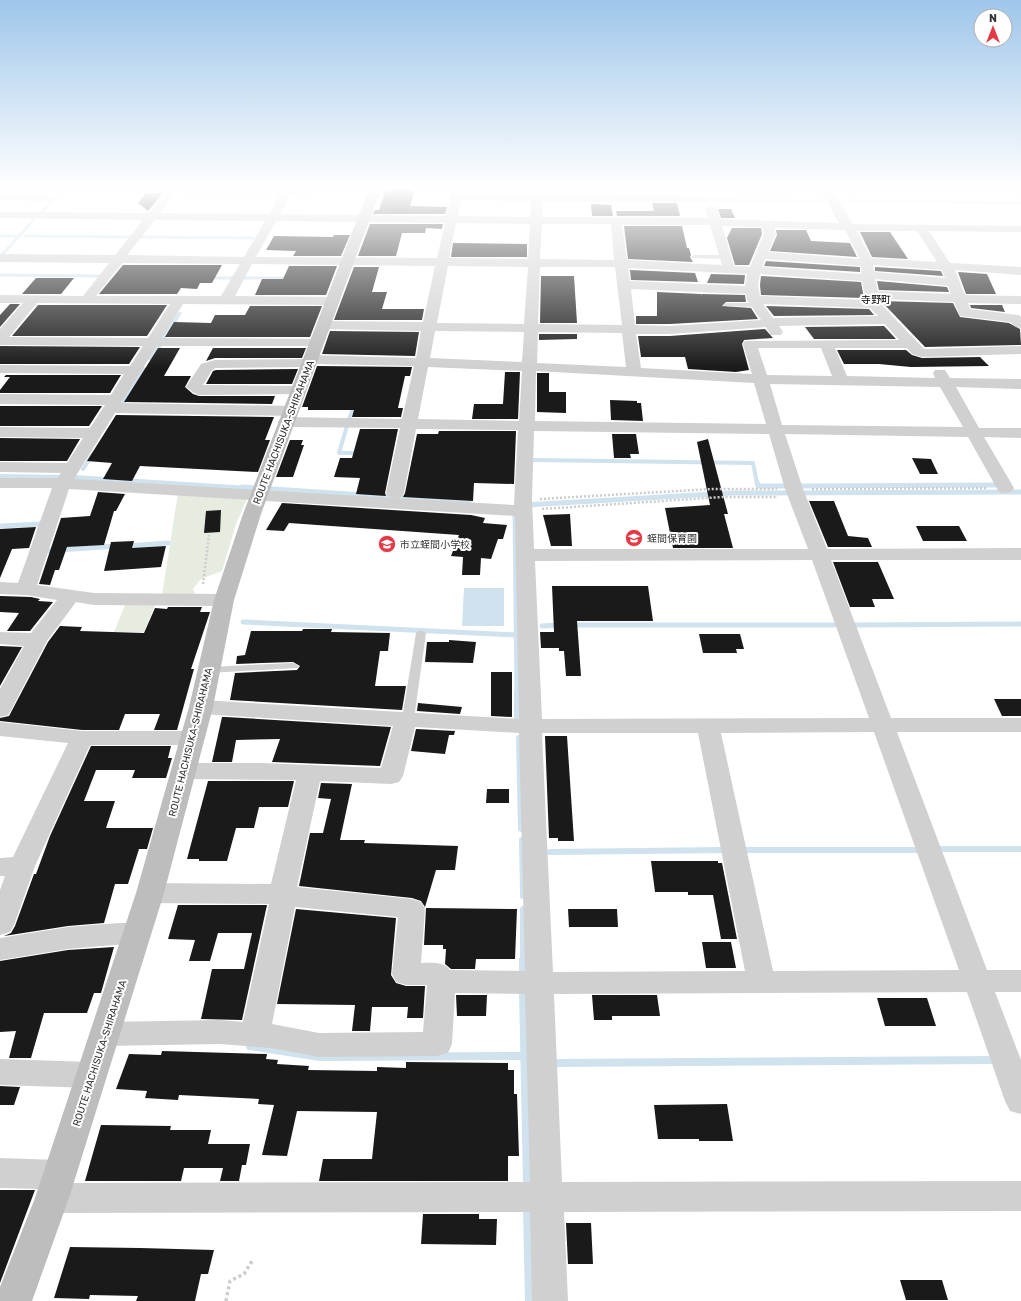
<svg xmlns="http://www.w3.org/2000/svg" width="1021" height="1301" viewBox="0 0 1021 1301" font-family="Rubik,'Noto Sans JP',sans-serif">
<style>
.green{fill:#e6ecdf}
.water{fill:#cfe2ee}
.lines{fill:none;stroke-linecap:round;stroke-linejoin:round}
.stream-far4{stroke:#cfe2ee;stroke-width:3}
.stream-far3{stroke:#cfe2ee;stroke-width:4}
.stream-far2{stroke:#cfe2ee;stroke-width:5}
.stream-far1{stroke:#cfe2ee;stroke-width:6}
.stream{stroke:#cfe2ee;stroke-width:8}
.building{fill:#1a1a1a}
.path-far2{stroke:#cdcdcd;stroke-width:1.5;stroke-dasharray:1 1;stroke-linecap:butt}
.path-far1{stroke:#cdcdcd;stroke-width:2.5;stroke-dasharray:2 2;stroke-linecap:butt}
.path{stroke:#cdcdcd;stroke-width:3.5;stroke-dasharray:3 3;stroke-linecap:butt}
.service{fill:#d0d0d0;fill-rule:evenodd}
.minor{fill:#d0d0d0;fill-rule:evenodd}
.secondary{fill:#bdbdbd;fill-rule:evenodd}
.labels{text-anchor:middle;stroke-width:4;stroke-linejoin:round;paint-order:stroke}
.far-quarter-label{font-size:10px;fill:#000;stroke:#fff}
.street-label{font-size:10px;fill:#333;stroke:#fff}
.poi-label{font-size:10px;fill:#333;stroke:#fff;text-anchor:start}
</style>
<rect width="100%" height="100%" fill="#fff"/>
<g class="green">
<polygon points="178,493 248,497 236,524 222,571 201,579 193,589 195,595 162,595"/>
<polygon points="125,605 155,605 144,632 114,632"/>
</g>
<g class="water">
<polygon points="0,474 74,475 250,486 248,490 0,478"/>
<polygon points="464,588 504,588 504,626 462,626"/>
</g>
<g class="lines">
<g class="stream-far4">
<polyline points="1012,186 1021,196"/>
<polyline points="778,188 783,201"/>
<polyline points="830,189 1016,190"/>
<polyline points="61,191 167,192"/>
<polyline points="175,192 282,193"/>
<polyline points="713,200 825,201"/>
<polyline points="839,201 1021,203"/>
<polyline points="839,202 851,224"/>
<polyline points="40,214 66,186"/>
<polyline points="0,236 16,236"/>
<polyline points="25,236 129,237"/>
<polyline points="140,237 253,238"/>
<polyline points="1,256 37,216"/>
<polyline points="0,275 99,276"/>
<polyline points="209,278 233,278 236,273"/>
<polyline points="243,278 288,278"/>
<polyline points="177,317 180,313"/>
</g>
<g class="stream-far3">
<polyline points="163,339 178,316"/>
<polyline points="151,359 160,345"/>
<polyline points="122,405 144,369"/>
<polyline points="348,422 355,403"/>
<polyline points="347,426 339,453 361,453"/>
<polyline points="533,460 753,463 757,483"/>
<polyline points="83,469 92,455"/>
</g>
<g class="stream-far2">
<polyline points="757,482 758,486 787,486"/>
<polyline points="800,486 996,485"/>
<polyline points="242,487 469,502"/>
<polyline points="525,505 731,493 1021,492"/>
<polyline points="515,514 517,693"/>
<polyline points="0,526 42,524 40,528"/>
<polyline points="127,546 168,543"/>
<polyline points="45,551 116,546"/>
<polyline points="243,622 516,635"/>
<polyline points="571,625 834,625"/>
<polyline points="854,625 1021,624"/>
<polyline points="542,626 560,625"/>
</g>
<g class="stream-far1">
<polyline points="517,692 517,721"/>
<polyline points="519,738 521,829"/>
<polyline points="522,840 523,896"/>
<polyline points="935,849 1021,849"/>
<polyline points="742,850 920,850"/>
<polyline points="550,852 724,850"/>
<polyline points="523,909 523,961"/>
</g>
<g class="stream">
<polyline points="523,960 523,978"/>
<polyline points="523,990 527,1182"/>
<polyline points="250,1046 320,1057 524,1056"/>
<polyline points="558,1063 997,1060"/>
<polyline points="527,1210 529,1301"/>
</g>
</g>
<g class="building">
<polygon points="386,189 415,189 410,206 447,207 445,214 373,214 375,210 379,210"/>
<polygon points="146,193 163,193 148,211 138,203"/>
<polygon points="652,203 677,203 680,216 617,216 616,211 654,211"/>
<polygon points="591,204 611,205 613,216 592,216"/>
<polygon points="718,209 731,209 735,218 721,218"/>
<polygon points="370,224 443,224 442,229 426,228 425,233 402,233 396,256 358,256"/>
<polygon points="624,226 682,226 687,248 689,248 691,255 690,257 693,262 628,259"/>
<polygon points="732,228 761,228 762,234 749,265 735,265 727,238"/>
<polygon points="776,230 806,230 811,241 850,243 857,257 770,251 777,235"/>
<polygon points="860,232 890,232 908,259 872,257"/>
<polygon points="334,235 350,235 341,256 293,256 296,251 266,250 274,236 333,237"/>
<polygon points="453,243 527,244 527,257 451,257"/>
<polygon points="766,261 860,267 860,272 764,266"/>
<polygon points="123,265 222,265 212,283 200,283 197,289 181,288 177,294 99,294"/>
<polygon points="289,266 337,266 326,295 255,295 262,279 283,279"/>
<polygon points="354,267 379,267 372,292 387,292 382,309 424,309 422,320 334,320"/>
<polygon points="875,267 941,271 943,276 875,271"/>
<polygon points="630,270 695,273 698,282 631,280"/>
<polygon points="958,272 987,274 996,294 966,294"/>
<polygon points="711,274 745,275 744,284 707,283"/>
<polygon points="541,276 574,276 577,323 540,323"/>
<polygon points="761,276 861,282 864,298 761,295 760,285"/>
<polygon points="36,278 74,278 61,294 22,294"/>
<polygon points="877,281 947,287 949,292 879,290"/>
<polygon points="657,292 701,294 701,295 702,294 745,295 746,302 726,302 722,306 751,308 758,319 670,324 636,324 636,316 657,316"/>
<polygon points="881,301 953,303 960,317 1009,323 1020,329 1021,345 925,347"/>
<polygon points="10,304 20,304 0,327 0,315"/>
<polygon points="38,305 167,305 147,336 12,336"/>
<polygon points="970,305 1002,305 1005,312 971,308"/>
<polygon points="250,306 322,306 310,337 165,337 174,322 211,323 215,315 245,315"/>
<polygon points="766,306 869,309 874,315 774,316"/>
<polygon points="884,326 896,339 814,339 805,327"/>
<polygon points="765,329 773,338 744,340 742,344 749,370 736,372 688,369 685,357 641,357 638,336 670,336"/>
<polygon points="330,331 419,332 415,356 322,354"/>
<polygon points="539,334 577,334 577,339 539,340"/>
<polygon points="0,346 140,347 129,364 0,364"/>
<polygon points="158,348 180,348 164,376 191,376 185,387 193,394 199,396 275,396 272,404 124,402"/>
<polygon points="213,348 306,348 302,358 215,358 206,361"/>
<polygon points="837,350 906,350 912,355 922,358 980,357 989,366 911,367 879,364 844,364"/>
<polygon points="317,366 412,367 410,376 405,376 398,408 403,408 401,417 352,417 354,410 308,410 308,407 302,407"/>
<polygon points="298,369 292,384 206,384 213,371 216,370"/>
<polygon points="505,372 520,372 518,419 472,419 474,404 503,404"/>
<polygon points="537,373 549,373 549,392 566,392 566,413 537,412"/>
<polygon points="6,375 121,375 110,393 0,393 0,390 10,377 4,377"/>
<polygon points="610,400 637,401 637,403 641,403 643,421 611,420"/>
<polygon points="0,406 102,406 89,426 0,426"/>
<polygon points="116,415 274,417 265,440 270,440 258,472 140,466 132,481 103,479 112,463 87,461"/>
<polygon points="360,429 398,429 385,493 386,496 356,494 360,478 334,477 340,458 352,458"/>
<polygon points="439,431 516,431 514,484 474,483 473,501 403,497 405,493 417,434 438,434"/>
<polygon points="612,434 636,434 639,454 630,454 631,458 614,458"/>
<polygon points="0,438 80,439 67,461 0,461"/>
<polygon points="708,439 728,514 724,514 733,548 673,548 665,508 710,505 697,442"/>
<polygon points="290,440 303,440 301,445 304,445 293,477 276,477"/>
<polygon points="912,458 931,459 938,474 920,474"/>
<polygon points="98,492 125,494 116,511 114,511 104,545 67,547 59,570 55,570 50,585 39,584 61,518 90,516"/>
<polygon points="809,501 834,501 848,536 868,538 872,547 828,547"/>
<polygon points="282,503 471,515 485,518 483,523 507,525 503,539 498,539 491,559 481,558 480,575 462,575 463,557 451,556 459,535 289,523 284,531 266,530"/>
<polygon points="221,510 220,532 204,533 206,511"/>
<polygon points="570,514 572,546 551,546 543,515"/>
<polygon points="916,526 959,526 967,541 923,541"/>
<polygon points="36,527 29,548 12,549 0,578 0,529"/>
<polygon points="134,541 132,548 166,546 161,567 104,571 111,542"/>
<polygon points="833,562 878,562 894,599 872,599 875,607 850,607"/>
<polygon points="552,586 648,586 653,621 577,621 581,676 566,676 564,651 559,651 559,648 541,648 540,632 554,632"/>
<polygon points="0,596 31,597 40,599 38,601 53,602 30,631 7,631 19,613 0,612"/>
<polygon points="168,607 202,607 200,612 210,612 191,669 194,669 177,730 154,730 160,714 125,714 119,730 82,730 0,721 0,718 9,716 48,642 60,626 82,627 80,631 144,633 155,608 167,609"/>
<polygon points="303,629 332,629 331,632 390,633 388,651 380,651 375,686 406,686 402,710 230,700 235,673 297,670 300,666 293,662 236,664 237,656 245,655 251,631 302,631"/>
<polygon points="699,634 740,634 744,649 736,649 737,653 703,653"/>
<polygon points="449,640 476,642 473,663 425,662 427,642 449,642"/>
<polygon points="0,646 22,647 0,686"/>
<polygon points="491,672 512,672 512,717 491,716"/>
<polygon points="994,699 1021,699 1021,716 1002,716"/>
<polygon points="418,703 462,707 460,714 417,711"/>
<polygon points="222,717 226,717 391,727 380,766 272,762 280,739 236,740 232,762 212,762"/>
<polygon points="416,729 455,731 454,735 449,735 445,754 411,751"/>
<polygon points="545,736 567,736 574,841 558,841 558,838 549,838"/>
<polygon points="91,746 171,746 168,758 172,758 166,778 132,778 135,770 96,770 84,801 115,801 106,828 153,828 147,849 139,849 128,884 115,884 104,923 68,926 4,936 11,933 15,926 34,874 36,874 50,836"/>
<polygon points="208,781 294,781 288,807 259,807 254,828 236,828 227,861 199,861 199,859 187,859"/>
<polygon points="321,783 352,784 340,840 365,840 364,843 458,846 455,870 436,870 425,907 421,901 412,898 299,886 310,833 323,833 331,799 318,798"/>
<polygon points="487,789 509,789 509,803 486,803"/>
<polygon points="651,861 718,861 718,863 722,863 737,939 721,939 713,895 688,895 688,892 655,892"/>
<polygon points="178,905 267,905 242,1020 201,1019 212,969 244,969 252,933 218,933 210,961 189,961 195,940 168,939"/>
<polygon points="426,908 517,909 515,959 476,959 475,969 451,969 445,964 446,949 443,949 443,945 424,945"/>
<polygon points="296,909 396,918 391,975 396,983 406,986 425,986 423,1018 407,1018 408,1007 372,1007 370,1031 352,1031 355,1005 277,1004"/>
<polygon points="568,909 617,909 618,927 569,927"/>
<polygon points="702,942 731,942 736,968 706,968"/>
<polygon points="114,947 101,993 94,993 87,1013 44,1013 31,1058 9,1058 16,1031 0,1032 0,961 68,950"/>
<polygon points="456,995 487,995 486,1016 457,1016"/>
<polygon points="592,995 657,995 660,1016 612,1016 612,1020 594,1020"/>
<polygon points="877,998 927,998 936,1026 885,1026"/>
<polygon points="162,1051 267,1054 266,1059 278,1060 277,1064 309,1066 308,1070 377,1071 377,1067 406,1068 406,1062 508,1063 508,1070 514,1070 514,1094 517,1094 519,1156 508,1156 508,1181 319,1181 323,1159 372,1159 377,1112 297,1111 287,1156 262,1155 274,1105 258,1104 259,1099 179,1095 178,1100 145,1098 147,1091 116,1089 129,1054 161,1055"/>
<polygon points="0,1086 20,1087 14,1105 0,1105"/>
<polygon points="727,1104 733,1141 699,1141 699,1139 658,1139 654,1105"/>
<polygon points="101,1125 171,1126 170,1130 211,1130 208,1144 250,1144 246,1165 242,1165 239,1181 220,1181 223,1168 184,1168 181,1181 85,1181"/>
<polygon points="0,1190 35,1190 0,1283"/>
<polygon points="423,1214 479,1214 479,1219 497,1219 496,1245 421,1244"/>
<polygon points="566,1223 591,1223 593,1264 568,1264"/>
<polygon points="70,1247 140,1248 214,1250 208,1274 201,1274 195,1301 136,1301 138,1296 90,1295 89,1299 54,1298"/>
<polygon points="900,1280 942,1280 948,1300 906,1300"/>
</g>
<g class="lines">
<g class="path-far2">
<polyline points="64,190 155,191"/>
<polyline points="848,200 1015,202"/>
</g>
<g class="path-far1">
<polyline points="812,489 987,488"/>
<polyline points="540,499 712,489 777,489"/>
<polyline points="542,509 722,497 778,497"/>
<polyline points="203,584 209,535"/>
</g>
<polyline class="path" points="226,1301 230,1281 244,1274 252,1261"/>
<g class="service">
<polygon points="287,190 310,190 313,192 310,194 285,193"/>
<polygon points="694,255 726,255 729,257 726,259 692,258 691,257"/>
<polygon points="726,303 757,303 760,305 757,307 724,306 723,305"/>
<polygon points="421,630 426,633 414,719 408,723 402,719 416,633"/>
<polygon points="293,663 299,666 297,668 209,673 203,670 209,667"/>
</g>
<g class="minor">
<path d="M170 186H181L160 213 269 214 285 186H295L280 214 446 216 453 186H463L462 194 707 196 712 199 707 202 542 201V217L708 218 705 209 711 206 717 209 720 219 839 223 821 191 686 189 681 186H828L851 224 1021 226V232L929 231 950 263 1021 267V275L955 270 965 295 1021 296V304L968 303 970 309 1019 315 1021 317V328L1016 327 1010 322 960 316 954 302 879 299 880 303 924 349 1021 346V354L922 357 912 354 907 348H835L847 376 935 378 933 373 935 370H945L950 378 1021 379V389L956 387 979 428H1021V438L984 437 1014 488 1011 492 1005 493 999 492 968 437 785 434 803 489 827 549 1021 548V560H831L891 718H1021V732H897L987 970H1021V992H995L1021 1060V1114L1010 1111 1005 1101 967 992 554 994 562 1182 1021 1181V1211L564 1212 568 1301H532L530 1212 52 1213 40 1209 35 1198 39 1189 0 1188V1158L59 1160 71 1164 75 1175 72 1183 530 1182 525 994 455 993 452 1044 448 1053 437 1056 319 1057 271 1048 220 1044 106 1046 96 1043 91 1034 96 1025 106 1022 220 1020 243 1022 269 904 150 903 141 900 137 893 141 886 150 883 271 884 296 780 184 779 176 777 172 771 176 765 184 763H263L381 768 393 726 201 714 193 712 190 707 193 702 201 700 519 719 515 516 69 489 37 585 94 593 224 594 231 596 234 600 231 604 224 606 94 605 76 602 47 641 11 710 8 715 0 717V689L24 646 0 644V632L31 633 57 600 26 595 0 594V582L18 583 52 488H0V478H57L61 473 0 472V462L67 463 83 438 0 437V427L90 428 105 405 0 404V394L111 395 124 374 0 373V365L130 366 143 346 0 345V329L23 303H0V295L83 296 109 263 0 262V254L115 255 143 220 0 218V212L149 213ZM461 200 531 201 530 217 458 216ZM155 220 265 221 244 257 127 255ZM276 221 445 223 437 258 256 257ZM456 223 530 224 528 259 449 258ZM542 224H611L614 260 540 259ZM622 225H710L722 265 627 260ZM722 226 762 227 764 234 750 267 734 266ZM774 228 845 230 860 259 768 252 776 234ZM857 231H917L937 262 871 258ZM765 259 861 266V274L762 267ZM122 263 240 264 221 296H96ZM252 264 435 266 423 322 323 321 318 322 316 325 318 328 323 329 421 331 416 358 311 355 306 356 304 359 215 360 201 364 186 387 194 393 199 395 299 394 304 392 307 389 304 386 203 385 212 370 216 368 309 367 316 364 414 366 402 419 286 417 280 419 278 422 280 425 286 427 400 428 386 493 389 497 394 498 74 479 115 413 291 416 297 414 299 411 297 408 291 406 121 403 157 346H322L324 343 322 340 317 339 162 338 183 304 333 305 338 304 340 301 338 298 333 297 235 296ZM873 265 942 270 945 278 874 272ZM448 266 528 267 524 324 437 323ZM540 267H615L622 325 538 324ZM628 268 747 274 745 286 630 281ZM760 274 862 281 866 300 760 296 758 285ZM875 279 948 286 951 294 878 291ZM631 289 746 294 747 300 761 320 670 326 635 325ZM37 303 170 304 148 338 9 337ZM763 304 870 308 878 316 773 318ZM885 324 899 340 745 341 743 344 752 374 641 368 636 334H670L766 327 771 335H781L783 332 779 326ZM435 331 524 332 522 362 430 358ZM538 332 622 333 626 367 537 363ZM758 348H821L832 376 767 375ZM428 367 522 371 519 421 418 419ZM536 371 754 383 766 424 535 421ZM770 384 940 387 963 427 782 425ZM416 429 518 430 514 505 396 498 401 497 404 493ZM534 431 769 434 785 489 808 549H534L532 499ZM812 560 869 718 542 719 535 561ZM415 727 519 733 525 971 450 970C443 961 431 963 421 963L425 909 421 902 412 899 297 887 320 781 391 784 399 782 403 776ZM874 732 959 970 773 971 721 733ZM542 733H698L745 971 553 972ZM295 907 398 917 392 974 396 982 406 985H427L423 1032 319 1033 272 1024Z"/>
<polygon points="1012,186 1021,186 1021,193 1017,192"/>
<polygon points="0,194 51,195 56,198 51,201 0,200"/>
<polygon points="0,722 82,731 193,731 201,733 204,738 201,743 193,745 90,745 35,866 14,925 10,932 0,935 0,890 5,876 0,876 0,858 13,857 68,743 0,736"/>
<polygon points="119,923 137,923 147,926 151,933 147,940 137,943 68,949 0,960 0,938 68,927"/>
<polygon points="0,1059 92,1062 103,1066 107,1075 103,1084 92,1088 0,1085"/>
</g>
<polygon class="secondary" points="370,186 382,186 261,514 234,600 213,707 164,893 69,1198 32,1301 0,1301 0,1287 35,1198 136,893 189,707 214,600 243,514"/>
</g>
<linearGradient id="sky" x2="0" y2="1"><stop stop-color="#9ec6ea"/><stop offset="0.51" stop-color="#fff"/><stop offset="1" stop-color="#fff" stop-opacity="0"/></linearGradient>
<rect width="1021" height="368" fill="url(#sky)"/>
<defs>
<symbol id="school-disc" viewBox="-11 -11 22 22"><circle r="9.5" fill="#e63946" stroke="#fff"/><path d="M0-5L7-2L0 1L-7-2ZM-4 1L0 2.5L4 1V4Q0 6-4 4Z" fill="#fff"/></symbol>
</defs>
<g fill-rule="evenodd">
<use href="#school-disc" x="624" y="528" width="20" height="20"/>
<use href="#school-disc" x="377" y="534" width="20" height="20"/>
</g>
<g class="labels">
<g class="far-quarter-label">
<text x="876" y="303">寺野町</text>
</g>
<g class="street-label">
<text transform="translate(283 432) rotate(-69)" y="4">ROUTE HACHISUKA-SHIRAHAMA</text>
<text transform="translate(190 742) rotate(-76)" y="4">ROUTE HACHISUKA-SHIRAHAMA</text>
<text transform="translate(99 1053) rotate(-72)" y="4">ROUTE HACHISUKA-SHIRAHAMA</text>
</g>
<g class="poi-label">
<text x="647" y="542">蛭間保育園</text>
<text x="400" y="548">市立蛭間小学校</text>
</g>
</g>
<g transform="translate(993 28)"><circle r="19" fill="#ffffff" stroke="#adadad"/>
<path d="M0-3L7 15L0 10L-7 15Z" fill="#e63946"/>
<text y="-6" font-size="11" font-weight="bold" text-anchor="middle" fill="#333333">N</text>
</g>
</svg>
